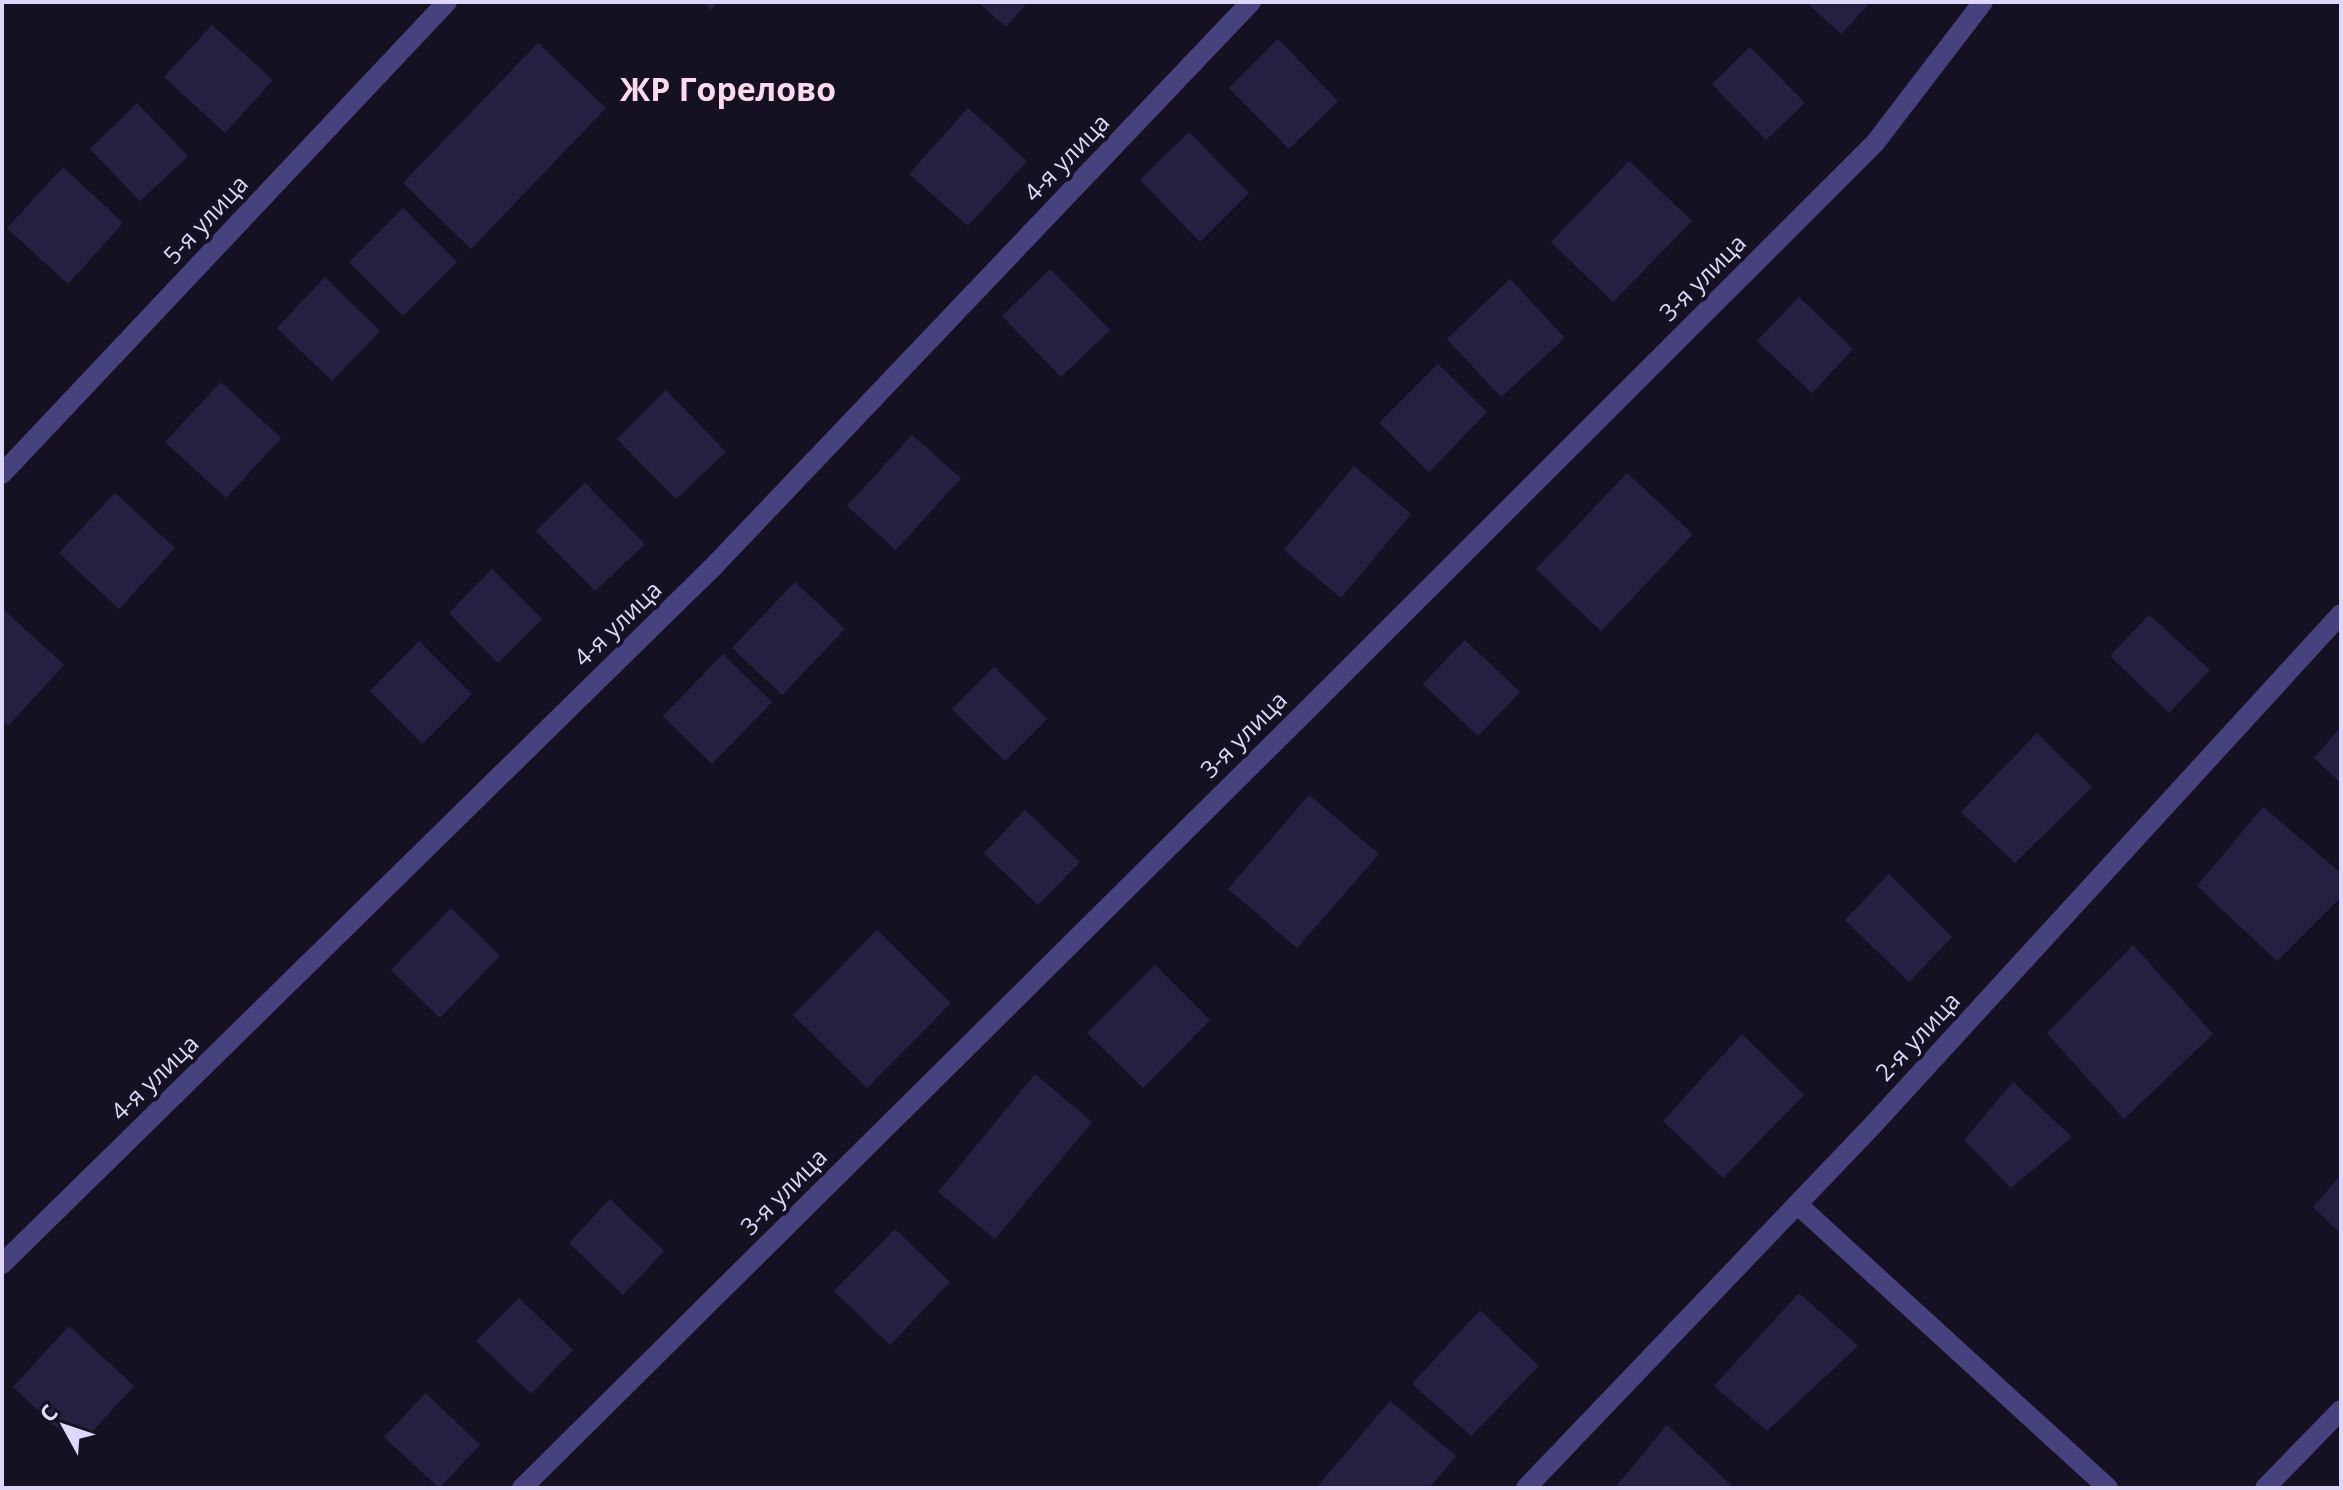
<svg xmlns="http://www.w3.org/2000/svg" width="2343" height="1490" viewBox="0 0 2343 1490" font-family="'Open Sans',sans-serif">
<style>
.building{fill:#271f42}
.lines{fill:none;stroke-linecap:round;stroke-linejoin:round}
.minor{stroke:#46427d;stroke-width:20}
.labels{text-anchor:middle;stroke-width:8;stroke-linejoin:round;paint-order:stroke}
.street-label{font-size:24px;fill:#ddd8fa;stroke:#151123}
.district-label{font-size:32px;font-weight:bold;fill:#fbdaee;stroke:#151123}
</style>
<rect width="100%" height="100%" fill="#151123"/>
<g class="building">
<polygon points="702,2 718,2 711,10"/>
<polygon points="978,2 1028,2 1006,27"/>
<polygon points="1806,2 1871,2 1841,34"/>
<polygon points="212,25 273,80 225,133 164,77"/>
<polygon points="1278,39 1338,101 1289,149 1229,88"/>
<polygon points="538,43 606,108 471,249 403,183"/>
<polygon points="1750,47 1805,103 1766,140 1712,84"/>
<polygon points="137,103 188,156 140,201 90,149"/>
<polygon points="968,108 1027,161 968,226 909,174"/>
<polygon points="1189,132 1249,193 1200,242 1140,180"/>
<polygon points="1629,161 1692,221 1613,302 1551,242"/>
<polygon points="63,167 123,223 68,284 7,228"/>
<polygon points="403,208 457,262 403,316 349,262"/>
<polygon points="1050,269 1110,330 1061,377 1002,316"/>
<polygon points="325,277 380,331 332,381 277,328"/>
<polygon points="1510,279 1565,338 1501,397 1447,339"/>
<polygon points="1799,297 1853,349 1812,393 1757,341"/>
<polygon points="1438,364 1487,412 1429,472 1379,423"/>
<polygon points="221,382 281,438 226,498 165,442"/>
<polygon points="666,390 726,452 676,499 617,439"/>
<polygon points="912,435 961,478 896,550 847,506"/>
<polygon points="1354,466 1411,514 1341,598 1284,550"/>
<polygon points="1627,473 1693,534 1601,631 1536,569"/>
<polygon points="585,483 645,544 595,591 536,531"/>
<polygon points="115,493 175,548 119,609 59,553"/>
<polygon points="492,569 542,619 498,663 449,613"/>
<polygon points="795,582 845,629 782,695 732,648"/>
<polygon points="4,610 64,665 8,726 2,720"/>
<polygon points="2149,615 2210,670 2169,713 2110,656"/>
<polygon points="1465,640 1520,692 1478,736 1423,684"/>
<polygon points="419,641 472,694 422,744 370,691"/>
<polygon points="723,654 772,702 712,764 663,716"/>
<polygon points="994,667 1047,719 1005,761 952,709"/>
<polygon points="2341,727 2341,783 2314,758"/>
<polygon points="2037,733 2092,787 2015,863 1961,812"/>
<polygon points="1309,795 1379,854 1297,948 1228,889"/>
<polygon points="2263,807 2341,873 2341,897 2277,961 2197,886"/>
<polygon points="1025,810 1080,862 1038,905 984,853"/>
<polygon points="1889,874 1952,937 1909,982 1845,920"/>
<polygon points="451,908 500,956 440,1018 391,970"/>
<polygon points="877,930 951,1003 867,1088 793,1015"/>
<polygon points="2133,945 2213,1034 2124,1119 2047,1033"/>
<polygon points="1155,965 1210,1020 1143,1088 1087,1033"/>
<polygon points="1742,1034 1804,1095 1723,1178 1663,1121"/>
<polygon points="1035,1074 1092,1122 995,1239 938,1192"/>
<polygon points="2013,1082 2072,1137 2011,1188 1964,1140"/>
<polygon points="2341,1175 2341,1234 2313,1207"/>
<polygon points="610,1199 664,1251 623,1295 569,1243"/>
<polygon points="895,1229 950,1282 890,1345 834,1291"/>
<polygon points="1799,1293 1858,1346 1767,1431 1714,1386"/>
<polygon points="519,1298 573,1350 531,1394 476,1341"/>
<polygon points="1480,1310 1539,1366 1471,1436 1412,1384"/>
<polygon points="69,1326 134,1386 78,1447 13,1387"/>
<polygon points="426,1393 480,1445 439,1488 384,1437"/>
<polygon points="1390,1401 1456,1456 1429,1488 1316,1488"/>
<polygon points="1667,1425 1732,1486 1730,1488 1615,1488"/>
</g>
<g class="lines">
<g class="minor">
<polyline points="2,474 447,2"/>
<polyline points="1797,1204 2108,1488"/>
<polyline points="2,1264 713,567 1251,2"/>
<polyline points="522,1488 1298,719 1875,143 1983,2"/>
<polyline points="1526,1488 1872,1126 2341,614"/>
<polyline points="2265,1488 2341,1410"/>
</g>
</g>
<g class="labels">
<g class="street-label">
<text transform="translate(1067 158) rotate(-46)" y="8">4-я улица</text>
<text transform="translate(206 220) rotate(-47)" y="8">5-я улица</text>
<text transform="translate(1703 278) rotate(-45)" y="8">3-я улица</text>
<text transform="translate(618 624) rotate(-44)" y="8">4-я улица</text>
<text transform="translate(1244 735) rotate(-45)" y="8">3-я улица</text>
<text transform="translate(1918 1037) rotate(-47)" y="8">2-я улица</text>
<text transform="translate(155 1078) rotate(-44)" y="8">4-я улица</text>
<text transform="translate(784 1192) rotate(-45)" y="8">3-я улица</text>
</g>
<g class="district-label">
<text x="728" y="101">ЖР Горелово</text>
</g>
</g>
<rect width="2343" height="1490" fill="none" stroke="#ddd8fa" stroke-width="8"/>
<g transform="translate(64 1426) rotate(310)" stroke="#151123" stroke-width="6" paint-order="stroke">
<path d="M0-6L14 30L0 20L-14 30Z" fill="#ddd8fa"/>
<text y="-12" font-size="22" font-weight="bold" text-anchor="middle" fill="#ddd8fa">С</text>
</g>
</svg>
